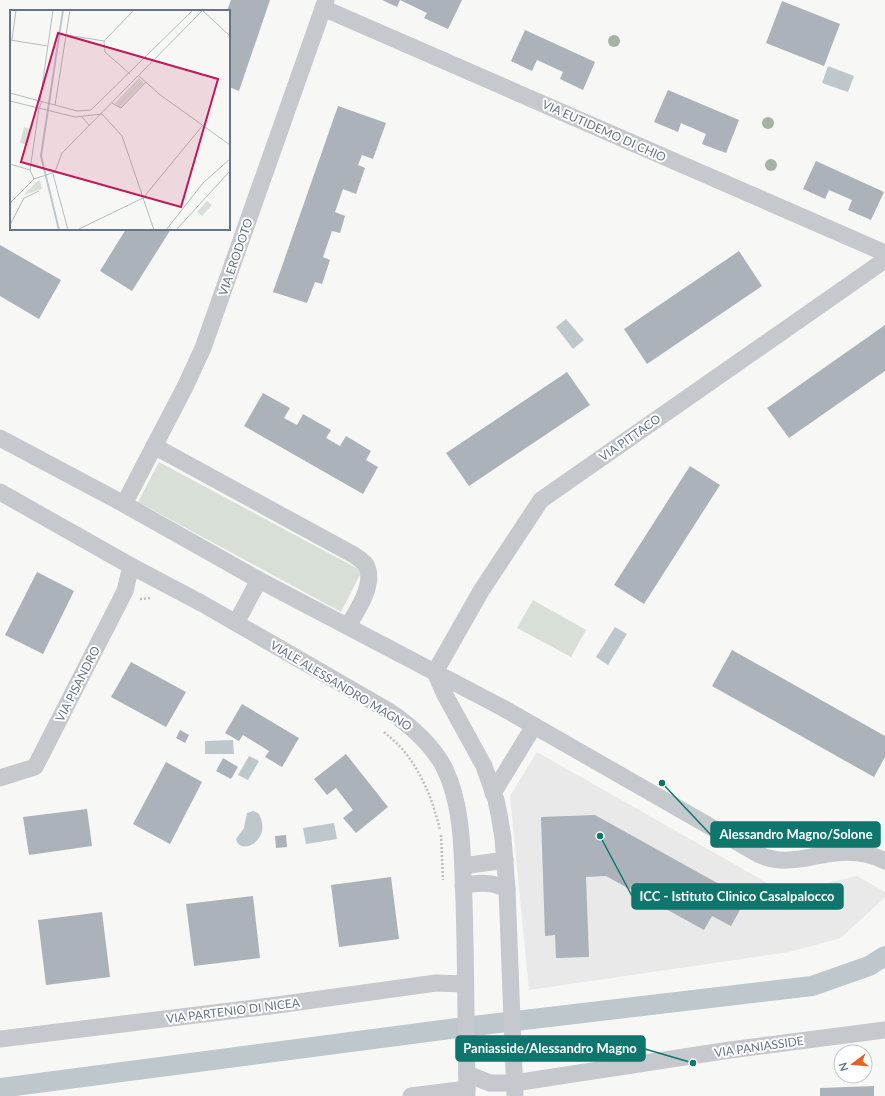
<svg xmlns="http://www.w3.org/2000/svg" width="885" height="1096" viewBox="0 0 885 1096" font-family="Lato,sans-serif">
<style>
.built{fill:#e8e9e8}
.green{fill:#d8dfd6}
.water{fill:#bdc7cc}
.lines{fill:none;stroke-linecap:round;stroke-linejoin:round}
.canal{stroke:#bdc7cc;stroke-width:20}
.building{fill:#abb2b9}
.path{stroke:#bdbfc2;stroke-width:2.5;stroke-dasharray:2 2;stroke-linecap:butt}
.minor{stroke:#c5c8cc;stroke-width:17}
.tree{fill:#a6b2a4}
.labels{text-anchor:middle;stroke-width:4;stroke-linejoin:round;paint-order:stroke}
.street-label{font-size:12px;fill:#667586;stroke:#fff}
.inset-river{fill:none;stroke:#bdc7cc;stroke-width:2}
.inset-road{fill:none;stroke:#b4bcc2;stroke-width:1}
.view{fill:#c2185b;fill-opacity:0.15;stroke:#c2185b;stroke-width:2}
.inset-edge{fill:none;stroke:#667586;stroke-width:2}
.leader{fill:none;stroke:#0f766e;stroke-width:1.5}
.callout-dot{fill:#0f766e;stroke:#fff;stroke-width:1.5}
.callout{fill:#0f766e;stroke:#0f766e;stroke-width:1.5}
.callout-label{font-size:13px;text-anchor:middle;font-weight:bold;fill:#fff}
</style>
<rect width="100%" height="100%" fill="#f7f8f5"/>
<polygon class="built" points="537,752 785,893 857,876 885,892 885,897 841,938 789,952 529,990 510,796"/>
<g class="green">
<polygon points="159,462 362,571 341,612 138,502"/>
<polygon points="533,600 586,630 571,657 517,628"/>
</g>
<g class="water">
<polygon points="828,66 854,76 848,92 822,83"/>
<polygon points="566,319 584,340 573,349 556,327"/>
<polygon points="615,627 627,634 608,665 596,657"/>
<polygon points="233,740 234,754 205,754 205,741"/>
<polygon points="249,756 259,761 248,780 238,775"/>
<path d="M253 811C257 812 260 814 261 819 269 842 240 856 236 839L244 828 247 813Z"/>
<polygon points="334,823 337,839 306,844 303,828"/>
</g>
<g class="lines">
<polyline class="canal" points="0,1088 465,1027 812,986 869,966 885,956"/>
</g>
<g class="building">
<polygon points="231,0 270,0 239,91 229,87 229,11 227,11"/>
<polygon points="382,0 400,0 397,7"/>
<polygon points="400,0 462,0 448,29 424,18 427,13"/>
<polygon points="782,1 840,24 824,66 766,43"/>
<polygon points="525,30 595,62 583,90 560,79 563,72 537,60 532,71 511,61"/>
<polygon points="668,90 739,120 726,153 702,144 706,134 681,123 678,132 654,122"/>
<polygon points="338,106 386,123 373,159 362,155 358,165 365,168 356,194 343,189 335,212 345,216 340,233 332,231 323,257 330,260 322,284 315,282 307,303 273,292"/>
<polygon points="816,161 884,192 871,220 848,210 852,200 829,190 825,199 803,189"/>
<polygon points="126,229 171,229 132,291 100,271"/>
<polygon points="0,245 61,280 39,319 0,296"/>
<polygon points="739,251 762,286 647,364 624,329"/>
<polygon points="885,325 885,371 789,438 767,408"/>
<polygon points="567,372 590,405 469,486 446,453"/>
<polygon points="263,393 290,408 284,418 297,425 303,414 331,430 326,438 340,446 346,436 371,451 366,460 378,467 363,494 244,426"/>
<polygon points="690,466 720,485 644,604 614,585"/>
<polygon points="37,572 74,591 43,654 5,635"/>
<polygon points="732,650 885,736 885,757 874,777 712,686"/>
<polygon points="131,662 186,692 166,727 111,697"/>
<polygon points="242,704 299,738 282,767 265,757 269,751 243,735 239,741 225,733"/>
<polygon points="180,730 189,735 185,743 176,738"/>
<polygon points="346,754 388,807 356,833 343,818 353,810 336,788 327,795 314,779"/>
<polygon points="223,758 238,767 231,779 216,771"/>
<polygon points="166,762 202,782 170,844 133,824"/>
<polygon points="87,809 92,846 29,855 23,817"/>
<polygon points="595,815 746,899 731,926 712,916 704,930 606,876 586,877 589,957 556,958 555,935 545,936 541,817"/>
<polygon points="286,835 287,847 276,848 275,836"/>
<polygon points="391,877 399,939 339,947 331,885"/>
<polygon points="253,896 260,958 194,966 186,904"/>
<polygon points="102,912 110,977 46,985 38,920"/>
<polygon points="874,1086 874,1096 820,1096 820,1088"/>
</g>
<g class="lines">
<g class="path">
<polyline points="140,599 151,598"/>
<path d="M384 732C391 738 398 744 404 751 423 775 433 801 440 830"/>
<polyline points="441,835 443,880"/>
</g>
<g class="minor">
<polyline points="323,8 885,253"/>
<path d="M0 438 124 504 259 580 503 708 760 855C783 865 803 858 827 854 846 851 868 852 885 861"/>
<path d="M154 446 354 555C358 558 363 561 366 565 376 583 357 611 348 626"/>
<path d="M0 492 131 566 203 604 389 711C411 726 431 743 444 767 464 808 462 857 464 901 466 966 466 1031 467 1096"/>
<polyline points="124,504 185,387 203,348 326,0"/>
<polyline points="236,623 259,580"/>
<polyline points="435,672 481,591 541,500 885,260"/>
<polyline points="435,672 445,695 484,766 496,800 499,814 503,838 507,889 515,1096"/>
<polyline points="0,778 35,767 125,591 131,566"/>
<polyline points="493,793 534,726"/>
<polyline points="463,866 505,860"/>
<path d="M463 886C479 882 492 882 507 889"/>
<polyline points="0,1039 270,1006 436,983 465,984"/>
<polyline points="467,1074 490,1083 514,1083 730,1050 885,1030"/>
<polyline points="411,1096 467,1089"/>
</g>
</g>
<g class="tree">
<circle cx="614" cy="41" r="6"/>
<circle cx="768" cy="123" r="6"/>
<circle cx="771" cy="165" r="6"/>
</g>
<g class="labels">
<g class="street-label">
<text transform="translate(604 131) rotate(24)" y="4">VIA EUTIDEMO DI CHIO</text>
<text transform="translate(236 257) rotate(-71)" y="4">VIA ERODOTO</text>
<text transform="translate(630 438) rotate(-35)" y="4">VIA PITTACO</text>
<text transform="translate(78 684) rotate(-63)" y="4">VIA PISANDRO</text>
<text transform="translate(341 686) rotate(31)" y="4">VIALE ALESSANDRO MAGNO</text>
<text transform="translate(233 1011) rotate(-7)" y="4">VIA PARTENIO DI NICEA</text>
<text transform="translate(759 1047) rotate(-8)" y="4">VIA PANIASSIDE</text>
</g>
</g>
<g transform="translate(10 10)">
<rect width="220" height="220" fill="#f7f8f5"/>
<path d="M129 68 134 73 110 98 105 93ZM14 117 21 119 17 135 10 133ZM30 170 32 179 14 185 26 172ZM197 191 202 195 192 206 187 202Z" fill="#d8dfd6"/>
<path class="inset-river" d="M49 220 31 146 53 0"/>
<path class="inset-road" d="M192 0 220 26M57 25 94 31M0 30 38 36M2 30 6 0M120 64 95 42 94 31 124 0M129 66 149 84 220 135M0 83 67 101 81 100 183 0M0 91 65 107 92 104M30 91 43 0M102 93 111 98 136 72M45 95 60 0M92 104 112 126 144 220M72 107 80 116M0 154 20 160M43 164 58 220M24 169 45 162 52 143 193 0M24 169 20 160 29 98 32 92M0 193 24 169M0 215 14 188 29 181M67 220 133 188 193 115M156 220 193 173 220 149M166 220 220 161"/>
<path class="view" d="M48 23 208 69 171 197 11 152Z"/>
<rect width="220" height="220" class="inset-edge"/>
</g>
<path class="leader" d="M662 783L711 835M600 836L632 896M693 1063L645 1049"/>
<g class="callout-dot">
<circle cx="662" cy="783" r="4"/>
<circle cx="600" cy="836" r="4"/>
<circle cx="693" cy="1063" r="4"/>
</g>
<g class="callout">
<rect x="711" y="822" width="169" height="25" rx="4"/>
<rect x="632" y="884" width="211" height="25" rx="4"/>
<rect x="456" y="1036" width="189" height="25" rx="4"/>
</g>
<g class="callout-label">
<text x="796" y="839">Alessandro Magno/Solone</text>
<text x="737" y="901">ICC - Istituto Clinico Casalpalocco</text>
<text x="550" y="1053">Paniasside/Alessandro Magno</text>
</g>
<g transform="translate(853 1064) rotate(254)"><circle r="19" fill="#ffffff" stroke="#c2c8cf"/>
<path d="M0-3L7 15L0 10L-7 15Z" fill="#e46228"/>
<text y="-6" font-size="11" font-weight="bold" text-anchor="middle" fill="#667586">N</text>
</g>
</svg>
